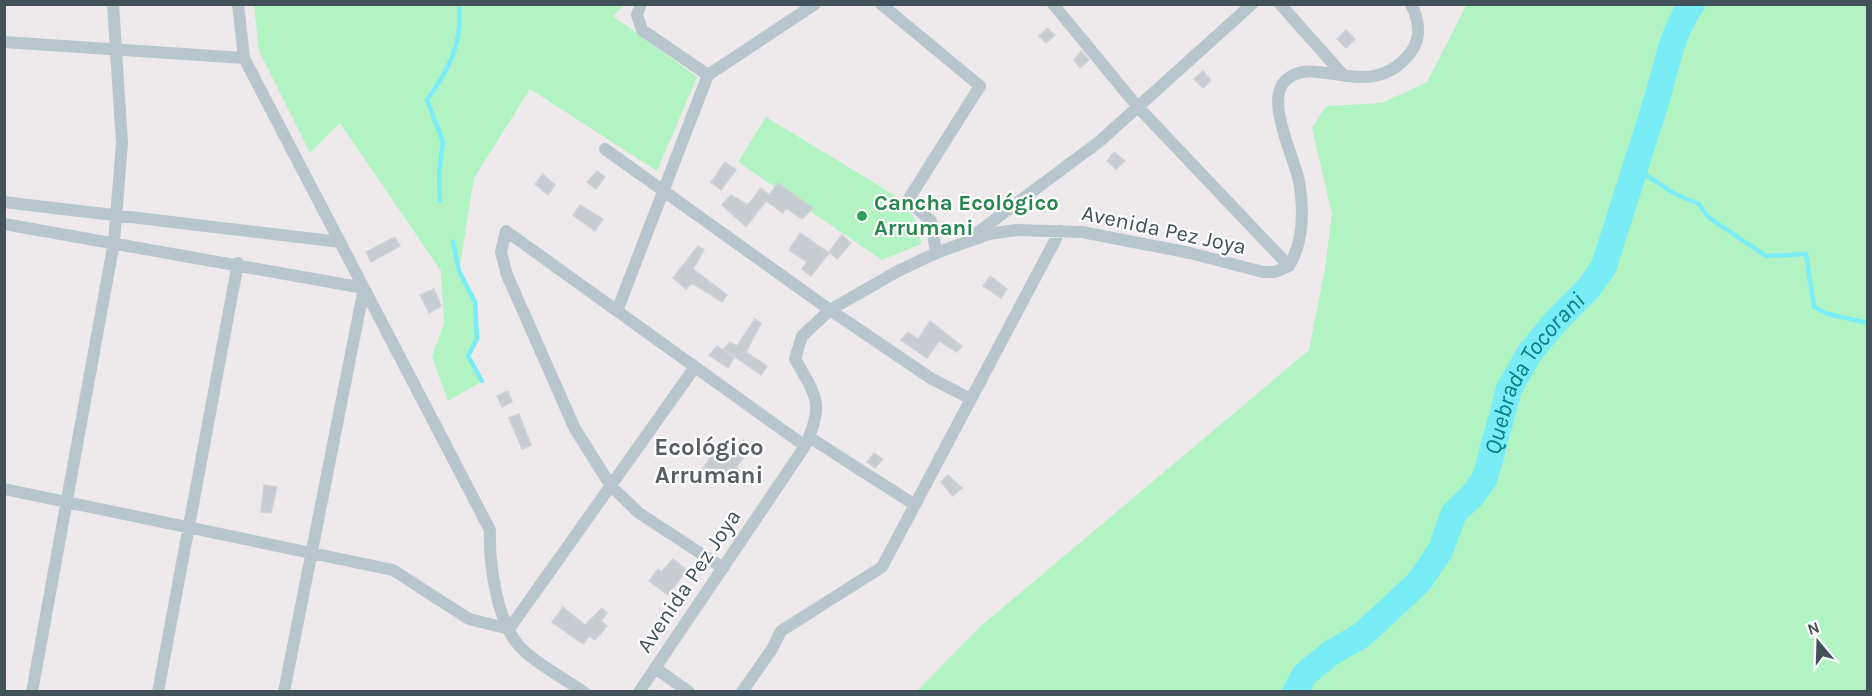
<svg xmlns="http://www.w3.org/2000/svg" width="1872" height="696" viewBox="0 0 1872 696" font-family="Karla,sans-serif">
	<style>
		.green { fill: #b2f3c3 }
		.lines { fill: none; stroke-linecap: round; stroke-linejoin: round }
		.stream { stroke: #7aecf5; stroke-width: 4.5 }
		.river { stroke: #7aecf5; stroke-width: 26 }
		.building { fill: #c7ccd1; stroke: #ced2d8; stroke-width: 1.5 }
		.street { stroke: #b7c6cd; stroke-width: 12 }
		.leisure-dot { fill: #2e9e5b; stroke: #fff; stroke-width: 2 }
		.labels { text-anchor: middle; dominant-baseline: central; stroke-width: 4.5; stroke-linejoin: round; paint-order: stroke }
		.leisure-label { font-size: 22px; font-weight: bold; fill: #27864d; stroke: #fff; text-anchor: start }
		.street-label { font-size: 22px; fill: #42525a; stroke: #fff }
		.water-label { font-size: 24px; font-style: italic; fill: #047e88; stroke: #fff }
		.neighbourhood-label { font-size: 24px; font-weight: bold; fill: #575d61; stroke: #fff }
	</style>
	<rect width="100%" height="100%" fill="#eeeaeb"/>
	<!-- green -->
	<path class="green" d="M1467,4L1867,5V691H917L981,626L1309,350L1325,268L1332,214L1312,128L1326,106L1382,103L1427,82Z
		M254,5H624L613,16L697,77L657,171L530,89L474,178L459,271L475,302L477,318V339L468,356L482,381L448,401L432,357L444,323L441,271L340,123L310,153L259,51Z
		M766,117L899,198L920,226L921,244L882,260L738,162Z"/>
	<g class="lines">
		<!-- stream -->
		<path class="stream" d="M1635,168L1675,194L1699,204L1708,217L1766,256L1806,254L1814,307L1828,314L1868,323
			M440,201L439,174L443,142L427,100C449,69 463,44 459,4
			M453,242L459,271L475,302L477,339L468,356L482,381"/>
		<!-- river -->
		<path class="river" id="s1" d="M1295,692L1305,674L1331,653L1362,635L1419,582L1440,551L1454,513L1473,495L1485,478L1509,389L1529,354L1555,322L1589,288L1604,266C1622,210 1640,154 1657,99C1667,65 1671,34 1692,4"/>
	</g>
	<!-- building -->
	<path class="building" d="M1047,28L1055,35L1046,43L1039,36Z
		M1346,30L1355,39L1346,48L1337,39Z
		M1081,51L1089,60L1080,68L1074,60Z
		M1203,71L1211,81L1203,88L1194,79Z
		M1114,152L1125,161L1116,169L1107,161Z
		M725,162L736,170L721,190L711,182Z
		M597,171L605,177L596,189L587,182Z
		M543,174L555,185L548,195L535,184Z
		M778,183L813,208L802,219L786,208L783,213L766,201L746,227L722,205L731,195L748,205L761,188L769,195Z
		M580,205L603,219L595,231L573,215Z
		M800,233L829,253L811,276L802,269L807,262L789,250Z
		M842,235L851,243L837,259L829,252Z
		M395,237L400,246L371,262L366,252Z
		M698,246L704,250L693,269L727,295L722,302L692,283L686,289L673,278Z
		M990,276L1007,289L1001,298L983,286Z
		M434,289L441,306L429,313L420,295Z
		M755,319L761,323L746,352L767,366L761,375L724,349L730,342L737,346Z
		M930,321L962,346L957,352L939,341L927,358L901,340L908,332L918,339Z
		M717,346L734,358L728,368L709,355Z
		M508,391L512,402L502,407L497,396Z
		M519,414L531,445L522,449L509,418Z
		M743,440L752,445L736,468L749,479L745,485L719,469L710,481L699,475L714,452L726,460Z
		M874,453L883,459L875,468L867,462Z
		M948,475L962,488L953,496L941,482Z
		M264,485L277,487L271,513L261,512Z
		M673,559L687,570L668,595L649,581L658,569L661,572Z
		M563,607L585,625L602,608L607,613L601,621L607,626L595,640L589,636L583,644L552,622Z"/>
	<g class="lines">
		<!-- street -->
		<path class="street" d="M238,4L244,58L490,530C489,563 496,615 516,642C528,659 566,680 584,692
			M641,4L637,15L642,30L708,75
			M881,4L980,86L908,200L931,221L936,253
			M1053,4L1137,106L1289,266
			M1280,4L1344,76
			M4,42L244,58
			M605,149L830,310L932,379L971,399
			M4,202L340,242
			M4,224L364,288L284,692
			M974,235L1100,141L1252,4
			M617,311L708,75L815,4
			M809,437L915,505
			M4,489L393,570L469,619L509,629
			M723,568L639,513L611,486L575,429L507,275L501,252L506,231L805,446
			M509,629L695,367
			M655,668L689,692
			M32,692L114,242L122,143L113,4
			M158,692L238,263
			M639,692L805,446C825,404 816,396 795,359L802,336L830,310L898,271L936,253L989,234L1016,230L1082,232L1190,253L1263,272H1275L1289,266C1304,241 1304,210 1299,181C1294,157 1265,100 1285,81C1315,51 1370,106 1411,52C1422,37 1419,20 1411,4
			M742,692L772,649L781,631L882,567L1060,231"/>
	</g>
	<!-- markers -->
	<circle class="leisure-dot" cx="862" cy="216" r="6"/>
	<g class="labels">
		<!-- leisure labels -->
		<g class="leisure-label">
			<text x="874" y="203">Cancha Ecológico<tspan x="874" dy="25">Arrumani</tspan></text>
		</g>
		<!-- street labels -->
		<g class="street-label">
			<text transform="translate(1164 230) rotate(12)">Avenida Pez Joya</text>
			<text transform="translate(689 581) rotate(-56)">Avenida Pez Joya</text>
		</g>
		<!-- water labels -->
		<g class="water-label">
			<text stroke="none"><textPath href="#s1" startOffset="410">Quebrada Tocorani</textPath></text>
		</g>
		<!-- neighbourhood labels -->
		<g class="neighbourhood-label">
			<text x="709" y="447">Ecológico<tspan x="709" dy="28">Arrumani</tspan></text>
		</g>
	</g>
	<!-- border -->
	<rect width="1872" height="696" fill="none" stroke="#42525a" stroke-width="12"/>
	<!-- north arrow -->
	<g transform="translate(1818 642) rotate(341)" stroke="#ffffff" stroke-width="4.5" paint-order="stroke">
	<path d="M0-4.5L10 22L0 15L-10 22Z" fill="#42525a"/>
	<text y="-9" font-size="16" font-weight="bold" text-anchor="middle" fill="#42525a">N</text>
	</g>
</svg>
